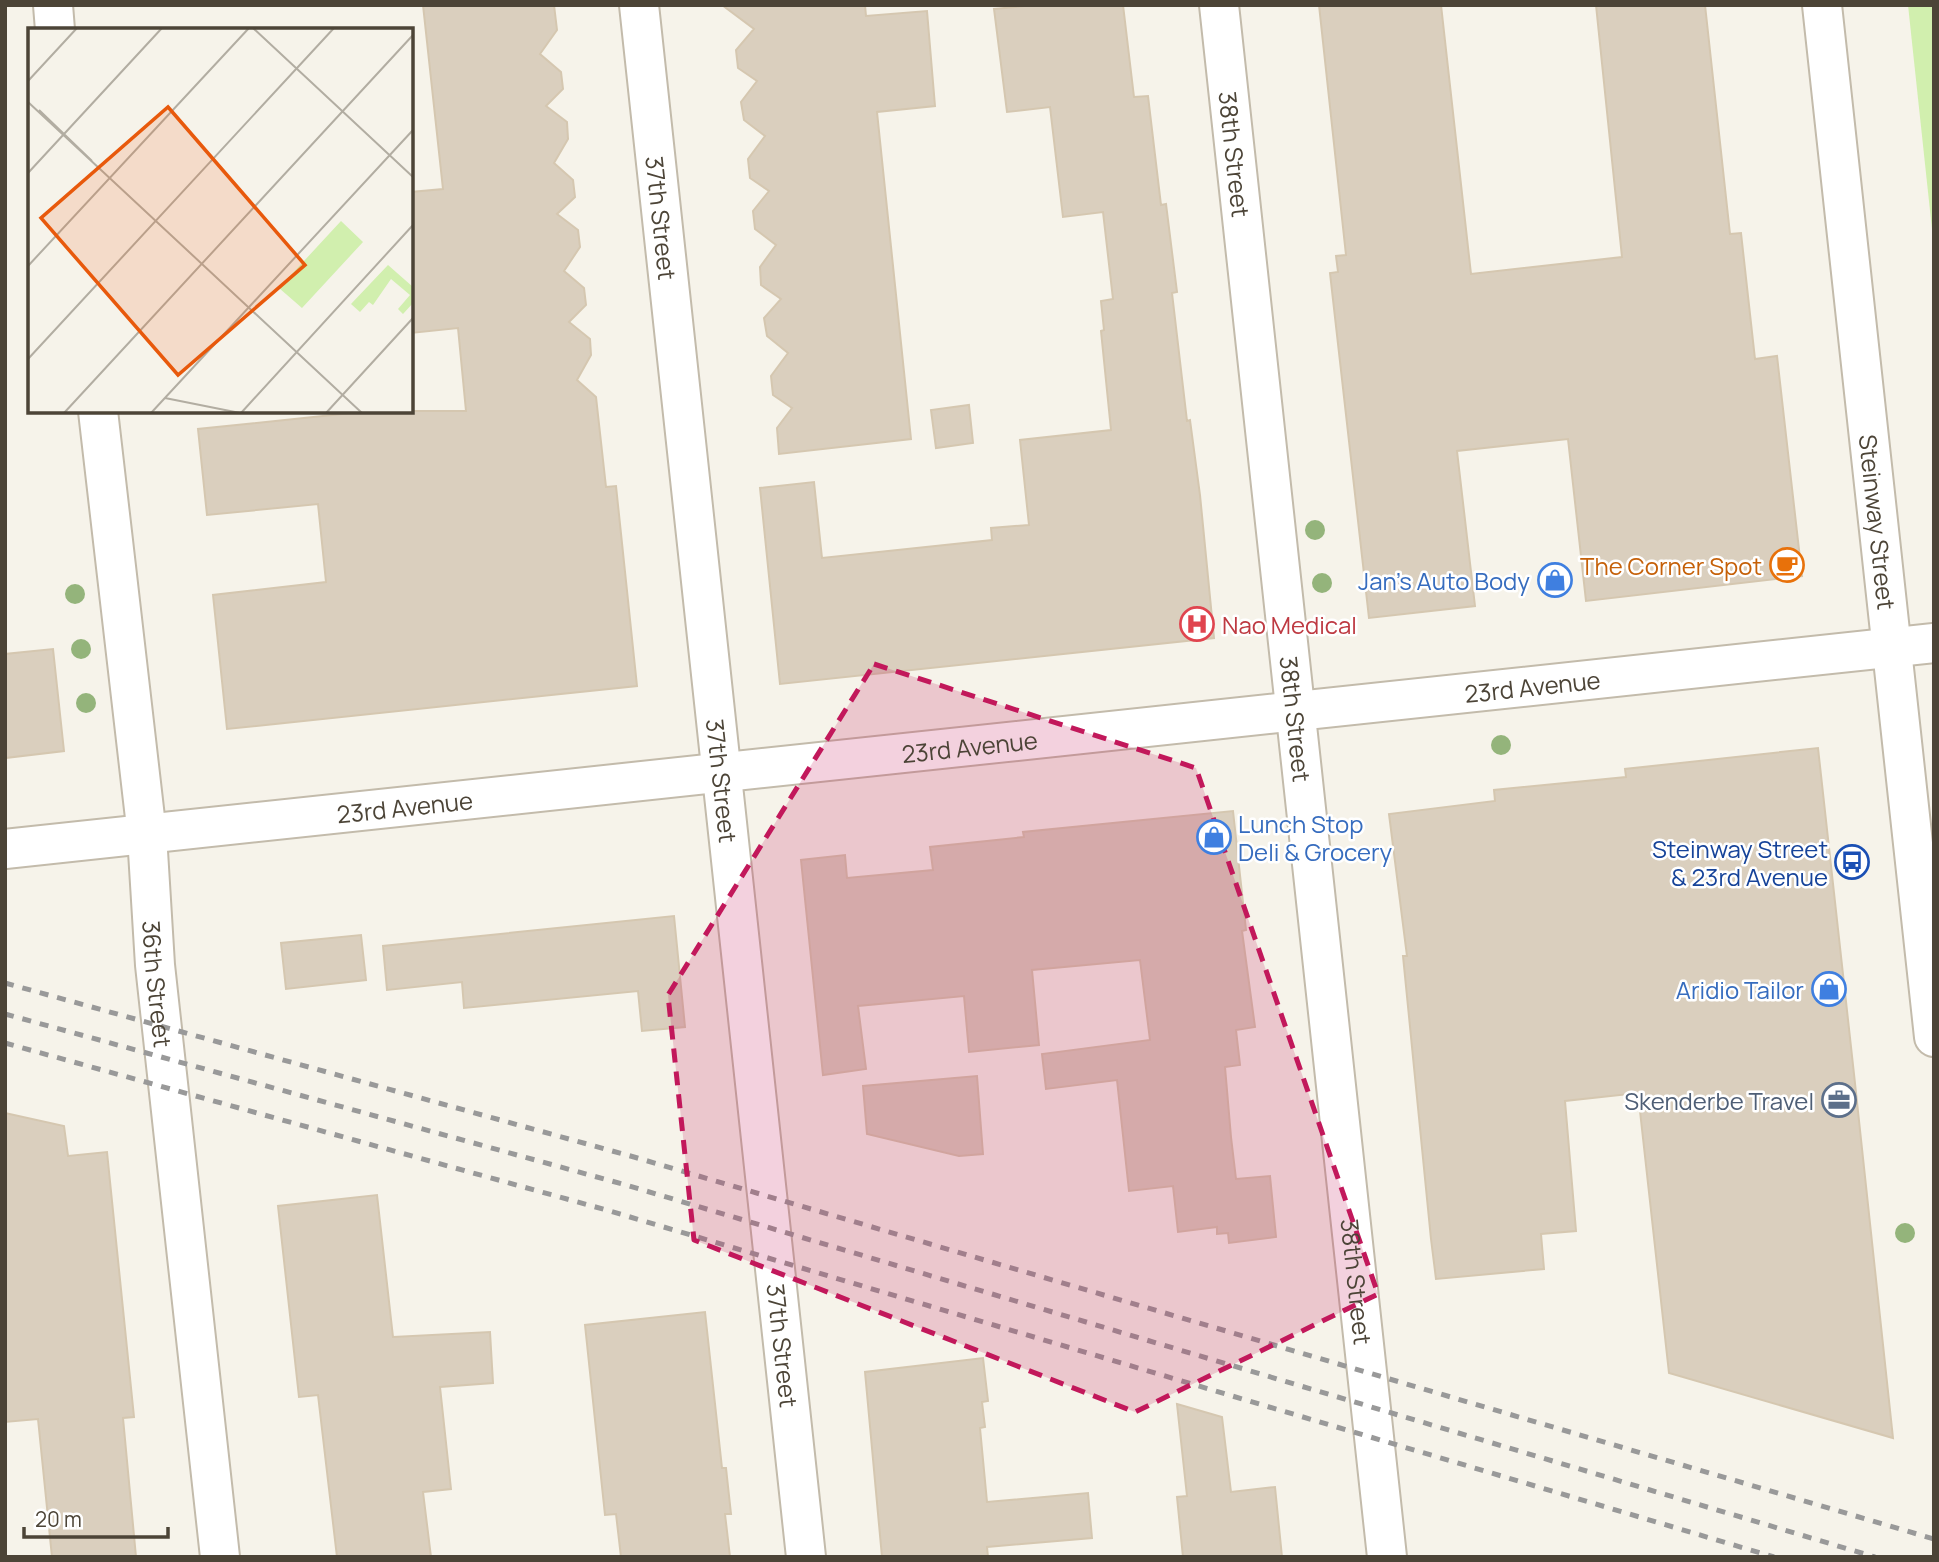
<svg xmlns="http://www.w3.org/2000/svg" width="1939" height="1562" viewBox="0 0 1939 1562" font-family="Manrope,sans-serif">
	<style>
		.green { fill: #d1efae }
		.building { fill: #dacfbe; stroke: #d5c7b0; stroke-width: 2 }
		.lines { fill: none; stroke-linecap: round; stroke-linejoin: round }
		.minor-casing { stroke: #c3bbab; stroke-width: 42 }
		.minor { stroke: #fff; stroke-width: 38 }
		.rail { stroke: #999; stroke-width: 5; stroke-dasharray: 9 9; stroke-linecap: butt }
		.tree { fill: #94b47b }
		.marked { fill: #c2185b; fill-opacity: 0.2; stroke: #c2185b; stroke-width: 5; stroke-dasharray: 14 9; stroke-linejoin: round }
		.labels { text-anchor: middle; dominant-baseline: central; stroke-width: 5; stroke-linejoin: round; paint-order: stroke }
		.street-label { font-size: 24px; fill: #4c4437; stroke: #fff }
		.food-label { font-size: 24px; fill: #c56008; stroke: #fff; text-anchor: end }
		.shop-label { font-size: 24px; fill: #366cbe; stroke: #fff; text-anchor: end }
		.health-label { font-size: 24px; fill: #be3a42; stroke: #fff; text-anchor: start }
		.transit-label { font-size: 24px; fill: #164399; stroke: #fff; text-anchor: end }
		.service-label { font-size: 24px; fill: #4e5e75; stroke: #fff; text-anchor: end }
		.inset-road { fill: none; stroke: #b2ada2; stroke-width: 2 }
		.view { fill: #e8590c; fill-opacity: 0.15; stroke: #e8590c; stroke-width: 3.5 }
		.inset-edge { fill: none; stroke: #4c4437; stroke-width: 3.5 }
	</style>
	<rect width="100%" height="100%" fill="#f6f3ea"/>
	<!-- green -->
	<path class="green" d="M1908,5H1934V248Z"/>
	<!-- building -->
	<path class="building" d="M423,5H554L557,30L540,54L561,72L563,89L546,106L567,122L568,139L554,163L573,180L575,197L557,214L578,230L580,247L564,271L584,288L586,305L569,322L590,339L591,355L577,380L596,397L606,487L616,486L637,686L227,729L213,595L326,582L318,504L207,515L198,429L370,411H466L458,328L411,333V192L443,189Z
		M722,5H865L866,16L927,11L935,106L877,112L911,439L779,454L777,428L792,408L773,395L771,376L788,353L767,336L764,318L781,299L761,285L760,267L776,245L755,229L753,211L769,191L750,178L748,159L765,136L744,120L741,102L757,81L738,68L736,50L754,29Z
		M1035,5H1123L1134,97L1148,96L1161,205L1166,204L1177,292L1172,293L1187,421L1190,420L1200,495L1214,638L780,684L760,488L814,482L822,558L992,540L991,528L1029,525L1020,440L1111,430L1101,331L1104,330L1101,301L1113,299L1103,212L1063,217L1050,107L1007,112L994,9Z
		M1319,5H1441L1471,274L1622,257L1596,5H1705L1730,234L1741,233L1755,359L1777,356L1802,576L1586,601L1568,439L1457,451L1475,606L1369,618L1330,273L1338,272L1336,256L1346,255Z
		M969,405L973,443L936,448L931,410Z
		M53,649L64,751L5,758V654Z
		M1818,748L1854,1074L1893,1438L1669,1373L1638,1093L1565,1101L1576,1231L1541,1234L1544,1269L1436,1279L1431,1239L1403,956H1407L1389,814L1495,801L1494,790L1626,777L1625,769Z
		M1233,811L1246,930L1242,931L1255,1027L1236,1030L1240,1065L1225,1067L1231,1137L1236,1179L1270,1176L1276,1237L1229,1243L1228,1233L1217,1234V1227L1178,1232L1173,1186L1129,1191L1117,1080L1046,1089L1042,1054L1150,1040L1140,960L1032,970L1039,1045L969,1052L964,996L858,1006L866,1069L823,1075L801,860L845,855L847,878L933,870L930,847L1024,837L1023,832Z
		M674,916L685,1027L642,1031L638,991L464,1008L462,982L387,990L383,946Z
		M361,935L366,980L286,989L281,943Z
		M977,1076L983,1154L959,1156L867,1134L863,1086Z
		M5,1113L64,1126L68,1156L107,1152L134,1417L123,1418L136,1557H52L38,1419L5,1422Z
		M377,1195L393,1337L490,1332L493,1383L440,1387L451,1489L423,1492L431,1557H337L318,1395L299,1397L278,1206Z
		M705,1312L722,1468H726L731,1514H725L730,1557H621L616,1514L605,1515L585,1325Z
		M983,1358L988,1401L982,1402L985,1427L980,1428L987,1502L1088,1493L1092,1538L987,1547L988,1557H882L865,1372Z
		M1177,1404L1222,1417L1231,1492L1275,1487L1282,1557H1183L1177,1497L1187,1496Z"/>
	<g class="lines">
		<!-- minor casing -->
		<g class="minor-casing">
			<g id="minor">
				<path d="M53,5L55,30"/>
				<path id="s1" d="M639,5L806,1557"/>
				<path id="s2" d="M1219,5L1387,1557"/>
				<path id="s3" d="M1822,5L1934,1037"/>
				<path id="s4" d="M98,411L147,835L155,965L220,1557"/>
				<path id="s5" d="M5,849L1934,643"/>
			</g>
		</g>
		<!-- minor -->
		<use href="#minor" class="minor"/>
		<!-- rail -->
		<path class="rail" d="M5,983L634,1157L1934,1539
			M5,1014L626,1185L1875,1557
			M5,1043L610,1211L1774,1557"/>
	</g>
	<!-- trees -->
	<g class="tree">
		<circle cx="1315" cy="530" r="10"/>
		<circle cx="1322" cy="583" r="10"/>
		<circle cx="75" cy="594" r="10"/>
		<circle cx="81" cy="649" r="10"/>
		<circle cx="86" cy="703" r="10"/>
		<circle cx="1501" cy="745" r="10"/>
		<circle cx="1905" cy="1233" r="10"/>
	</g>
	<!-- marked area -->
	<path class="marked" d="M874,664L1196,768L1378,1294L1135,1412L694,1240L668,995Z"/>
	<!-- icons -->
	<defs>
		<g id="cafe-ring" transform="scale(1.75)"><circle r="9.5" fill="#fff" stroke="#e8710a" stroke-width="1.5"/><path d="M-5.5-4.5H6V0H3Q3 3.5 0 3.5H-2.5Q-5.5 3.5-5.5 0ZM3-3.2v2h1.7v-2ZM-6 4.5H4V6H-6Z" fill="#e8710a"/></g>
		<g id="shop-ring" transform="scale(1.75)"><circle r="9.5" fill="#fff" stroke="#3f7fe0" stroke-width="1.5"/><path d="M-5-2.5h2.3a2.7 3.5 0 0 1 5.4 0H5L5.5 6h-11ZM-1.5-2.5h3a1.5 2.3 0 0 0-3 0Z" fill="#3f7fe0"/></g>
		<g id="hospital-ring" transform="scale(1.75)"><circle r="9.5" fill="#fff" stroke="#e0444e" stroke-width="1.5"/><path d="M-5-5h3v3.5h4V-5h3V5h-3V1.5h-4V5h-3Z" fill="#e0444e"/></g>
		<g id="bus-ring" transform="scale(1.75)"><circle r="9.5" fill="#fff" stroke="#1a4fb4" stroke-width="1.5"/><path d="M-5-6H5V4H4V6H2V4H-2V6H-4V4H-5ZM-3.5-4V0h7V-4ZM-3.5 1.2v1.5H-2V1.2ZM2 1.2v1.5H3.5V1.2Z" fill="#1a4fb4"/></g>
		<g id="office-ring" transform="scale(1.75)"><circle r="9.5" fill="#fff" stroke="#5c6f8a" stroke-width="1.5"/><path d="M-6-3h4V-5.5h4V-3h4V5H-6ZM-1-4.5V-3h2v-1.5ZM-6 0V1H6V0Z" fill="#5c6f8a"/></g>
	</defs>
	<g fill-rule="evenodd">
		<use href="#cafe-ring" x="1787" y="565"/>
		<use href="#shop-ring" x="1555" y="580"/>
		<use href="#hospital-ring" x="1197" y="624"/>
		<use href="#shop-ring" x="1214" y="837"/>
		<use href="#bus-ring" x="1852" y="862"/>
		<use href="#shop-ring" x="1829" y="989"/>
		<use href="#office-ring" x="1839" y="1100"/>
	</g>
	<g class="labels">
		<!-- street labels -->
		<g class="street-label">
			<text stroke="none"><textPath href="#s2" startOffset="150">38th Street</textPath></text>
			<text stroke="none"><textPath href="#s1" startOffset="214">37th Street</textPath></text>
			<text stroke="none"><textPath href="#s3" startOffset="520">Steinway Street</textPath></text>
			<text stroke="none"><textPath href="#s5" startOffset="1536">23rd Avenue</textPath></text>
			<text stroke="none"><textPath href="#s2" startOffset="718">38th Street</textPath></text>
			<text stroke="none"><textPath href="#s5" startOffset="970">23rd Avenue</textPath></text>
			<text stroke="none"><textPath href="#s1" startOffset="780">37th Street</textPath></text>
			<text stroke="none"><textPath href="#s5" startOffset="402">23rd Avenue</textPath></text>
			<text stroke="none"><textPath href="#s4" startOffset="576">36th Street</textPath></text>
			<text stroke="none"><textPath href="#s2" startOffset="1284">38th Street</textPath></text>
			<text stroke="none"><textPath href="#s1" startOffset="1348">37th Street</textPath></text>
		</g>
		<!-- food labels -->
		<g class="food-label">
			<text x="1762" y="565">The Corner Spot</text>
		</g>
		<!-- shop labels -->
		<g class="shop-label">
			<text x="1530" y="580">Jan's Auto Body</text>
			<text x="1238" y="823" text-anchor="start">Lunch Stop<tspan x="1238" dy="28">Deli &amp; Grocery</tspan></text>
			<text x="1804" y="989">Aridio Tailor</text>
		</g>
		<!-- health labels -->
		<g class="health-label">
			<text x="1222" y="624">Nao Medical</text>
		</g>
		<!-- transit labels -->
		<g class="transit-label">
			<text x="1828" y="848">Steinway Street<tspan x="1828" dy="28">&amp; 23rd Avenue</tspan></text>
		</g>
		<!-- service labels -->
		<g class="service-label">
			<text x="1814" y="1100">Skenderbe Travel</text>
		</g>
	</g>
	<!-- overview -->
	<g transform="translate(28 28)">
		<rect width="385" height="385" fill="#f6f3ea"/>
		<path d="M313,193L335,214L274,280L251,260ZM360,237L385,259V275L375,286L370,281L382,267L363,251L345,277L341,274L332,284L323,276Z" fill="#d1efae"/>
		<path class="inset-road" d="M225,0L385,149M0,53L49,0M0,74L334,385M11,82L64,133M0,145L134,0M0,238L221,0M0,331L306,0M137,370L212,385M36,385L385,7M123,385L385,102M213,385L385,197M298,385L385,290"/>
		<path class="view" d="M140,79L277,237L150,347L13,190Z"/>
		<rect width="385" height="385" class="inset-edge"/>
	</g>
	<!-- border -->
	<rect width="1939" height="1562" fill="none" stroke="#4c4437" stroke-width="14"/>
	<!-- scale -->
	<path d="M24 1527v10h144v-10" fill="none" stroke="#4c4437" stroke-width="3.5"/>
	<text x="35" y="1527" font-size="21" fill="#4c4437" stroke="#ffffff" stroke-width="5" paint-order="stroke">20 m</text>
</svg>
